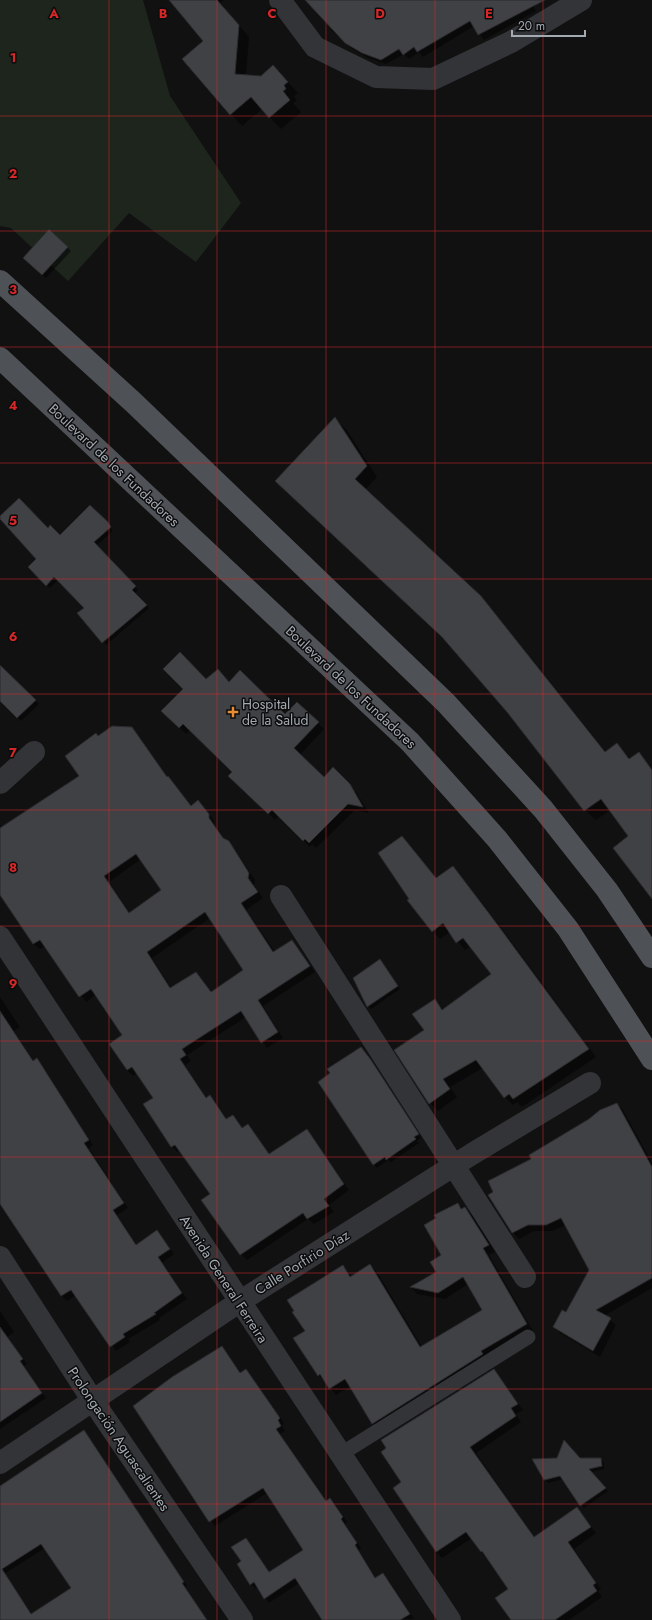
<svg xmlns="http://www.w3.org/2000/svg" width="652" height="1620" viewBox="0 0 652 1620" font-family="Jost,sans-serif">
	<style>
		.green { fill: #1d251d }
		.shadow { fill: #0007; fill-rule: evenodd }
		.building { fill: #404145; stroke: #2b2b2e; fill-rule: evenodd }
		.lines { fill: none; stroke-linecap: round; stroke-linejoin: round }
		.service { stroke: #323437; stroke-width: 15 }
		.minor { stroke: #323437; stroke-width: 22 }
		.tertiary { stroke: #323437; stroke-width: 22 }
		.primary { stroke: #4e5156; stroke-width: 22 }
		.grid { fill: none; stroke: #d62828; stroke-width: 1; stroke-opacity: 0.55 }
		.poi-dot { fill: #e88d33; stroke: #0c0c0d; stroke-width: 1.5 }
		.labels { text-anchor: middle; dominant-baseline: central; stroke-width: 3; stroke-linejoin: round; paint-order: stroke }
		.street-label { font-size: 14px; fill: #a3aab2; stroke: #0c0c0d }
		.poi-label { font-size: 14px; fill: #a3aab2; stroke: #0c0c0d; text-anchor: start }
		.grid-label { font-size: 13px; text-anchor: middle; font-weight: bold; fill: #d62828; stroke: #0c0c0d; stroke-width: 3; stroke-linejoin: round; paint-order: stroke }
	</style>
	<rect width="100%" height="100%" fill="#111112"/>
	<!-- green -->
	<path class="green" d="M0,0H143L170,96L241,203L196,262L129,213L68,281L11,228L0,226Z"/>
	<!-- shadow -->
	<path class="shadow" d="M169,0H224L220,3L249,37L246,76L284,78L298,93L294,96L297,101L293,103L301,112L281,129L262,109L242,126L183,59L204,41Z
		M376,0H530L536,11L484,40L474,26L423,57L419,52L409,59L404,54L386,64L368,58L351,48L330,29Z
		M49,230L71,251L46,278L24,258Z
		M335,419L346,429L377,477L365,490L491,608L606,752L617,744L631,759L638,753L652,768V898L630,837L610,810L596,820L585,810L508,711L447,641L287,492Z
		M90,507L113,531L96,546L138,590L135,593L149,608L106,645L85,608L58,580L50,588L29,567L38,559L48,529L60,537Z
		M0,667L39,704L21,721L0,700Z
		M206,681L229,683L285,716L297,703L324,729L300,755L324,779L333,769L356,792L369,813L355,810L316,848L312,844L310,847L279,815L275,820L230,776L233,772L190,730L186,734L162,711Z
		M132,728L168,778L191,806L198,801L204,807L214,821V825L225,840L234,848L255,880L254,885L263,898L246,910L275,952L292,941L315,972L263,1006L283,1038L267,1048L246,1017L187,1055L191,1061L185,1065L207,1098L210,1096L216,1102L227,1120L233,1116L243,1129L248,1125L270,1155L307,1131L349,1190L329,1205L334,1212L314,1224L308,1219L247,1260L241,1254L211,1194L181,1150L177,1152L172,1146L155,1098L137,1073L133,1076L127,1070L110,1044L124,1036L96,995L86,1002L45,946L40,949L34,944L0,893V825L2,827L80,776L98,737ZM141,859L163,890L130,913L109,882ZM210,918L244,970L212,993L196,973L172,989L152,958Z
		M402,837L437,879L453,868L460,875L502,929L596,1057L522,1107L517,1102L513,1105L505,1097L483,1068L450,1087L457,1097L438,1111L430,1103L425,1031L435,1000L444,1010L492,974L471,946L465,950L450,932L440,939L432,931L410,899Z
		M383,964L400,989L371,1009L368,1006Z
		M0,997L20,1027L14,1031L34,1061L37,1060L42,1065L93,1145L89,1148L128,1208L117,1215L137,1245L157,1231L174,1254L162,1263L187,1299L159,1318L160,1320L128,1339L130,1342L116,1351L76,1295L67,1301L62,1296L0,1202Z
		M364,1052L374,1064L421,1138L417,1141L419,1143L391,1162L388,1160L377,1168L374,1164Z
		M617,1104L623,1110L652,1163V1288L604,1316L616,1325L600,1357L560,1333L554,1326L567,1313L590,1270L566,1225L552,1231H534L519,1239L513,1233L532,1159Z
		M458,1204L472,1215L495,1252L489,1255L533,1331L487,1358L379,1430L373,1423L351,1386L336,1395L319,1375L306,1331L342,1267L352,1277L370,1265L377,1272L422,1347L483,1311L468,1284L445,1299L417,1294L411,1287L438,1272Z
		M0,1311L14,1332L7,1337L27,1364L24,1366L46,1398L0,1429Z
		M222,1347L241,1373L246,1370L250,1375L284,1423L282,1425L285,1431L280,1434L327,1501L330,1499L335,1504L347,1522L345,1524L361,1548L359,1550L376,1578L383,1574L388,1579L414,1619L323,1620L299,1583L269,1603L258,1587L256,1589L251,1584L242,1562L246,1539L270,1573L305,1550L267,1493L215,1526L134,1407Z
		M494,1370L523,1410L516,1414L521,1422L476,1453L535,1538L577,1509L596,1533L574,1549L601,1589L598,1591L602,1597L569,1620H512L509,1589L472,1538L442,1558L436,1552L394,1488L403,1482Z
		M84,1431L187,1586L185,1587L207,1620H4L0,1608V1487ZM45,1548L72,1589L32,1614L4,1574Z
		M580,1459H600L604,1462V1469L591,1472L608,1491L584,1508L564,1479L548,1483L545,1479Z"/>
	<!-- building -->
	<path class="building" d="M169,0H217L239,25L235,74L261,76L273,65L288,82L284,85L286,89L283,91L290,100L269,118L251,97L230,115L182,59L203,41Z
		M305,0H545L478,35L470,21L417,52L414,47L403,55L399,49L381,60L362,53L345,43Z
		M49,229L68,247L42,275L23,258Z
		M335,417L367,466L355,479L481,596L605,752L617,743L629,759L639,752L652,770V899L613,848L628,836L601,799L584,811L507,712L442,637L275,481Z
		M19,498L48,528L50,525L60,535L90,505L108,522L111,527L94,542L136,586L132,590L147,605L102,643L77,613L84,608L54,577L46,586L28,567L36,559L0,519V516Z
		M180,652L206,679L218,669L229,682L240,670L285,714L297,702L319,722L294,748L324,777L333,767L350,784L363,807L348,804L309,843L305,839L303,841L272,810L268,814L228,776L232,772L183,724L179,728L161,711L183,689L163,669Z
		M0,665L36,700L17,718L0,701Z
		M112,726L132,727L167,777L168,776L191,806L198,800L209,814V818L223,838L229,841L249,873L248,878L258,892L241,903L273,952L292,940L310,966L258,1000L278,1032L261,1043L241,1011L182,1049L186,1055L180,1059L206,1098L210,1095L226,1119L233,1115L242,1128L248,1124L269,1154L307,1129L344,1184L324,1199L329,1206L307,1219L303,1213L240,1255L201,1200L210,1194L175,1145L171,1147L143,1104L153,1098L132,1067L127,1070L109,1044L122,1035L91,989L79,997L40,940L33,944L0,895V828L79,776L65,756L96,733L98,736ZM136,854L161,890L129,913L104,876ZM205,912L243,970L211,992L196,972L170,988L147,952Z
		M402,836L436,878L453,866L494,920L589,1049L513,1099L509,1094L504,1098L476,1060L443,1079L450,1089L429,1104L394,1050L424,1030L412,1014L435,999L442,1010L491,974L463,938L456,943L443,923L432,932L407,900L409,899L378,853Z
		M380,959L398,986L367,1007L353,978Z
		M0,1011L33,1061L37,1058L89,1140L84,1143L124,1203L113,1210L136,1245L157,1230L170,1249L158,1257L182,1293L154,1313L156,1314L123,1334L125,1337L110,1347L71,1290L61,1296L0,1204Z
		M361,1047L371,1060L419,1134L414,1137L416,1139L386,1160L385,1157L373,1165L318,1082L330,1073L327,1069Z
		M617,1103L652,1167V1278L596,1310L611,1318L593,1351L553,1327L562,1310L566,1312L589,1270L561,1218L546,1225H528L512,1233L488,1195L493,1192L488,1181L531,1159L529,1155L589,1119L600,1110Z
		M458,1203L461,1209L465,1207L489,1245L483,1248L527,1324L481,1351L483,1354L372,1424L345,1379L329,1389L320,1374L318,1376L293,1338L305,1331L292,1312L294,1311L287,1300L343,1265L350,1277L370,1264L420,1347L482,1310L463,1277L438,1293L410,1287L436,1272L430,1262L441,1255L424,1225L436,1218L434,1215Z
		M0,1327L23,1359L20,1361L42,1393L0,1422Z
		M222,1346L240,1373L246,1369L280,1418L278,1420L281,1426L276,1429L326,1501L330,1498L343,1517L341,1519L357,1543L355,1545L375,1578L383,1573L410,1614L400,1620H322L295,1578L264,1599L254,1582L250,1585L237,1564L241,1561L231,1547L246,1538L269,1572L303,1550L263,1488L209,1522L133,1406L172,1377Z
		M494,1369L518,1404L511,1408L516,1416L470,1447L534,1537L577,1507L591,1527L568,1542L596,1583L593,1585L597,1591L555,1620H511L495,1598L508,1589L482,1551L481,1552L466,1532L436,1552L393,1488L401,1482L381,1452L386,1448L381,1440Z
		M84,1430L184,1582L182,1583L207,1620H0V1486ZM41,1544L71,1588L31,1614L2,1569Z
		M564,1440L580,1458H601L602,1466L589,1469L606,1488L580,1506L560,1476L544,1480L532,1459L557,1458Z"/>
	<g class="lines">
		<!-- service -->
		<path class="service" d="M341,1454L528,1337"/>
		<!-- minor -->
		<path class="minor" d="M280,0L315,47L376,77L433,79L511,42L581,0
			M0,783L34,752
			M281,896L525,1277
			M0,1257L93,1401L242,1620
			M0,1463L239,1302L472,1154L590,1083"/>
		<!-- tertiary -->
		<path class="tertiary" d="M0,937L450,1620"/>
		<!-- primary -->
		<path class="primary" d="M0,281L134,403L446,703L543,809L607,890L652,957
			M0,358L410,742L497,839L568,929L652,1059"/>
	</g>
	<!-- grid -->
	<path class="grid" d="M109,0V1620M217,0V1620M326,0V1620M435,0V1620M543,0V1620M0,116H652M0,231H652M0,347H652M0,463H652M0,579H652M0,694H652M0,810H652M0,926H652M0,1041H652M0,1157H652M0,1273H652M0,1389H652M0,1504H652"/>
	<!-- markers -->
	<path class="poi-dot" d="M231 706h4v4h4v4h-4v4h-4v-4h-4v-4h4z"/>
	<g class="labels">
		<!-- street labels -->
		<g class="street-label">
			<text transform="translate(114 465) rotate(43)">Boulevard de los Fundadores</text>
			<text transform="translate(351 687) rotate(43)">Boulevard de los Fundadores</text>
			<text transform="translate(302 1262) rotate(-32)">Calle Porfirio Díaz</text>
			<text transform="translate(224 1279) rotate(57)">Avenida General Ferreira</text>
			<text transform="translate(119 1439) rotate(56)">Prolongación Aguascalientes</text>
		</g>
		<!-- poi labels -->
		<g class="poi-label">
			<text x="242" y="704">Hospital<tspan x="242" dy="16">de la Salud</tspan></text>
		</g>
	</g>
	<g class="grid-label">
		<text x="54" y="18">A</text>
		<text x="163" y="18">B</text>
		<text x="272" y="18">C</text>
		<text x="380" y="18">D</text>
		<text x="489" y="18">E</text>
		<text x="13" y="62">1</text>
		<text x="13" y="178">2</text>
		<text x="13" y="294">3</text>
		<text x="13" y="410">4</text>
		<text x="13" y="525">5</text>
		<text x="13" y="641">6</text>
		<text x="13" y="757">7</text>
		<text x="13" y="872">8</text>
		<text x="13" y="988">9</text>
	</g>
	<!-- scale -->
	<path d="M512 30v6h73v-6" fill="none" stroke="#a3aab2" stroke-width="2"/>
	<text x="518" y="30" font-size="12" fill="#a3aab2" stroke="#0c0c0d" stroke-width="3" paint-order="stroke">20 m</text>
</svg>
